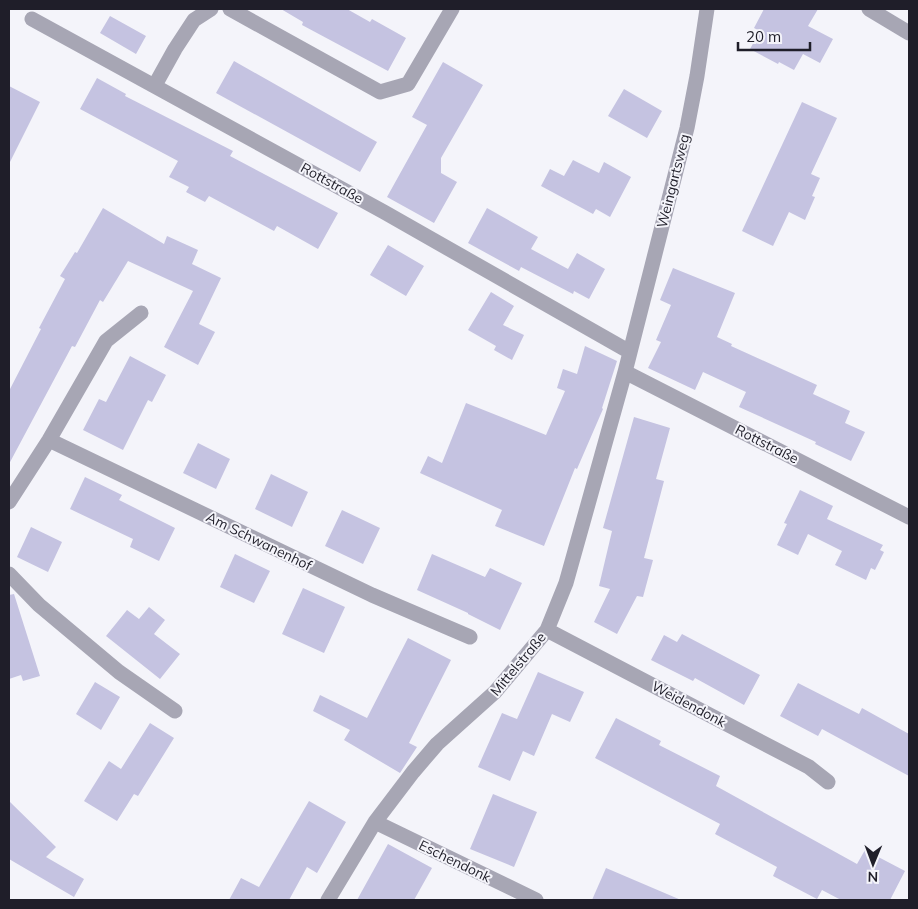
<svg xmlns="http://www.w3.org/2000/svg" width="918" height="909" viewBox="0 0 918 909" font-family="Mulish,sans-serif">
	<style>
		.building { fill: #c5c3e1 }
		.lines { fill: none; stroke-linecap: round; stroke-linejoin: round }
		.street { stroke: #a7a6b4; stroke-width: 15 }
		.labels { text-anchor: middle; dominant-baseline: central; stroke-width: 4; stroke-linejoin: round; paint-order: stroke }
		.street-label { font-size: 14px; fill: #1f1e29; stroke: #f4f4fa }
	</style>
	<rect width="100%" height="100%" fill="#f4f4fa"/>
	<!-- building -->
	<path class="building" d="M281,9H347L370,22L372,19L406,38L388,71L302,25L303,22Z
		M764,9H818L808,26L833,39L820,63L803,54L794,70L779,62L778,64L750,49L760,31L754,28Z
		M110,16L146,36L136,54L100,33Z
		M234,61L377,142L360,172L216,93Z
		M443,62L483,85L441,158V173L457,182L434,223L387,197L427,125L412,117Z
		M97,78L126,94L125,96L233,151L230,156L338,213L318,249L277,226L274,231L209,196L205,202L186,192L189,187L169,177L178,161L80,109Z
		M9,86L40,102L9,164Z
		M624,89L662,111L647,138L608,116Z
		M802,102L837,118L811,174L820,178L812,196L815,197L805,220L789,212L773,246L742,231Z
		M573,160L599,173L604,162L631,177L610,217L596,209L593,214L541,186L550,169L564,176Z
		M103,208L164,244L167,236L198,250L192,264L221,278L199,324L215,332L198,365L164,347L193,291L128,261L103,302L100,300L75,347L72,346L9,464V391L41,329L39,328L65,279L60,276L75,252L77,253Z
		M487,208L538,237L531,249L568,269L577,253L605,269L589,299L574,291L573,294L521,267L519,271L468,243Z
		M388,245L424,266L406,296L370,275Z
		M673,268L735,293L717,337L732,344L731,346L817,385L813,394L850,411L845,423L865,432L851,461L815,444L816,442L739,407L746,392L703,372L695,390L648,368L661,342L656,340L671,305L660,300Z
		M491,292L514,306L503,325L524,335L512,360L494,350L496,346L468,330Z
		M585,346L617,361L602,408L603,409L577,469L575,468L544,546L495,526L502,510L420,473L428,456L442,463L466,403L546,435L565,391L557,388L563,369L577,374Z
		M130,356L166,375L152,402L148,400L123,450L83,430L99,399L106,402Z
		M634,417L670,428L656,479L664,481L644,558L653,560L643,597L637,596L617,634L594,622L610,589L599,586L612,531L603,528Z
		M198,443L230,459L216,489L183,473Z
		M271,474L308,492L292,527L255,509Z
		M85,477L122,495L119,500L175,528L159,561L130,547L133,539L70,509Z
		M800,490L833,506L827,519L883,545L880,550L884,552L875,570L871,568L866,580L835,565L842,551L808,534L798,555L777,545L787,524L784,523Z
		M342,510L380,528L363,564L325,546Z
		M31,527L62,542L48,572L17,557Z
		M235,554L270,571L254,603L220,587Z
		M432,554L485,577L490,568L522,583L500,630L468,614V613L417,590Z
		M303,588L345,607L324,653L282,634Z
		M14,594L40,676L23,681L21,675L9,679V595Z
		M149,607L165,620L154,634L180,654L160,679L106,636L127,610L139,619Z
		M682,634L760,675L744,705L695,678L693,681L651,660L664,635L677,642Z
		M408,638L451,660L409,743L417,747L400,773L344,740L350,730L313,711L320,695L367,718Z
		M538,672L584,692L570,722L552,714L534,756L523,751L510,781L478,767L502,713L517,719Z
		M95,682L120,697L101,730L76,714Z
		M798,683L859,714L862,708L909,734V776L822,729L818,736L780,716Z
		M616,718L661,741L659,745L720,776L716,786L857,864L865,850L905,871L890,900H841L822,890L817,899L773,876L777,867L715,834L720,824L595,758Z
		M150,723L174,738L138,796L134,794L117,821L84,801L109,761L121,769Z
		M493,794L537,812L514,867L470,849Z
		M9,801L56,847L46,857L84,879L74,897L9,859Z
		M309,801L346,822L317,873L307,867L289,900H229L241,878L259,887Z
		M388,844L432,868L414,900H357Z
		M606,868L681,900H592Z"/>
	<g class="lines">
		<!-- street -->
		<path class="street" d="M230,9L380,92L408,84L452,9
			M869,9L909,33
			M32,19L384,212L630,352
			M155,85L175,49L194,20L211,9
			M625,372L909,517
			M49,440L372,595L470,637
			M9,502L49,440L106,341L141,313
			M9,574L39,605L119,672L175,711
			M547,630L809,767L828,782
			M375,822L536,900
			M328,900L375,822L413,772L437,744L495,692L547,630L566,583L625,372L687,128L697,76L707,9"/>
	</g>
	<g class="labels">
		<!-- street labels -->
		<g class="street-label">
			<text transform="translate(673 181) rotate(-76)">Weingartsweg</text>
			<text transform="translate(332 183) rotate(29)">Rottstraße</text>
			<text transform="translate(767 444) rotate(27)">Rottstraße</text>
			<text transform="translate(259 541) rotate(26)">Am Schwanenhof</text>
			<text transform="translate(518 664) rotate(-50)">Mittelstraße</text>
			<text transform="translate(689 704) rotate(28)">Weidendonk</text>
			<text transform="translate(455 861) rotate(26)">Eschendonk</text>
		</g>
	</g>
	<!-- border -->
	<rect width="918" height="909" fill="none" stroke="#1f1e29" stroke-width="20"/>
	<!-- north arrow -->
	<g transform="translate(873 864) rotate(181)" stroke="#f4f4fa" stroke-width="4" paint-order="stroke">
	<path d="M0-4L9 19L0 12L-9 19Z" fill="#1f1e29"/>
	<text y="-8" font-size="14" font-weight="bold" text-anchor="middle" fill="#1f1e29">N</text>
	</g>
	<!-- scale -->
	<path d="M738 42v8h72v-8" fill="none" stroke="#1f1e29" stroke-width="2.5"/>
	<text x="746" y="42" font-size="15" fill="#1f1e29" stroke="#f4f4fa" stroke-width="4" paint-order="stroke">20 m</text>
</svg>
